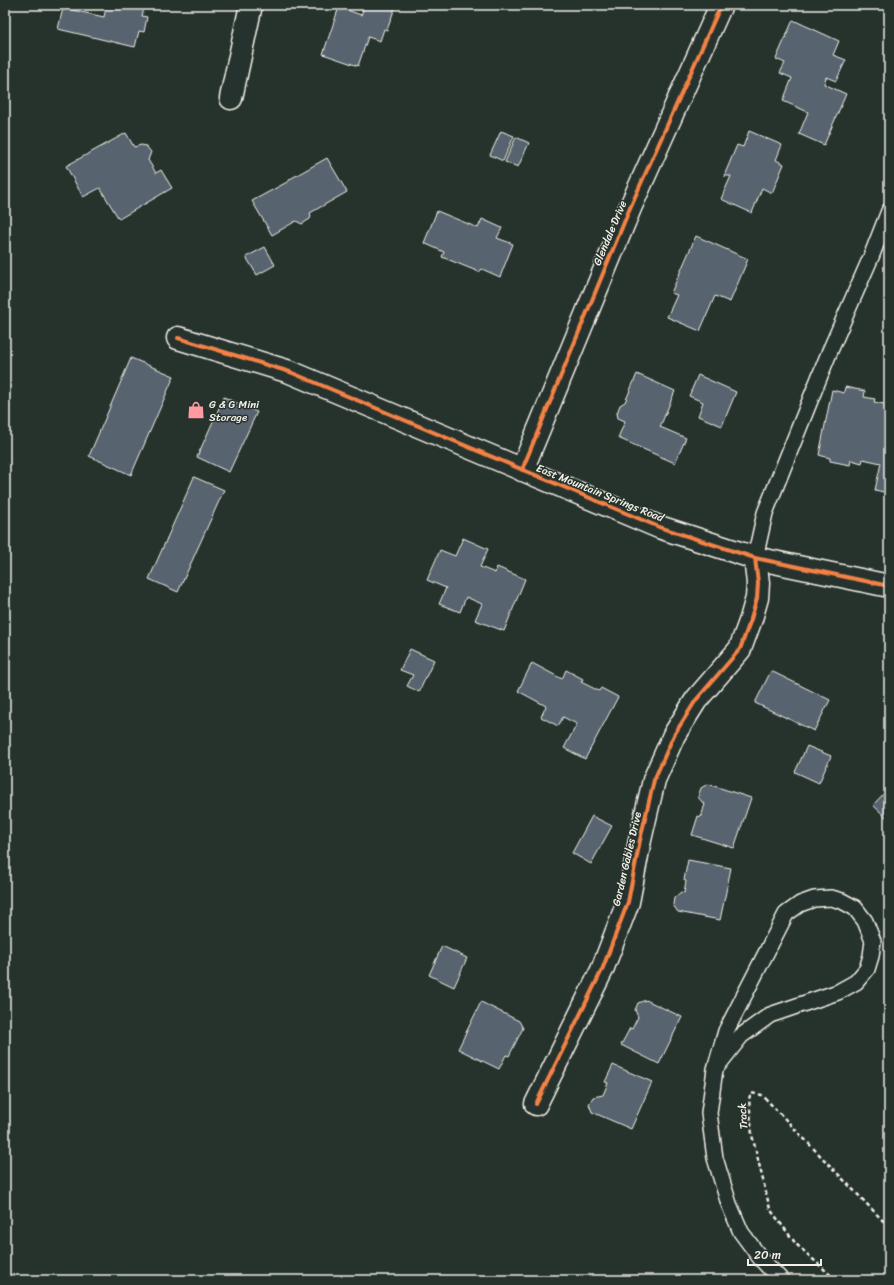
<svg xmlns="http://www.w3.org/2000/svg" width="894" height="1285" viewBox="0 0 894 1285" font-family="Sriracha,sans-serif">
	<style>
		.building { fill: #596370; stroke: #f4f1e8 }
		.lines { fill: none; stroke-linecap: round; stroke-linejoin: round }
		.lane-casing { stroke: #f4f1e8; stroke-width: 18 }
		.street-casing { stroke: #f4f1e8; stroke-width: 25 }
		.path { stroke: #f4f1e8; stroke-width: 2.5; stroke-dasharray: 4 3; stroke-linecap: butt }
		.lane { stroke: #26332d; stroke-width: 15 }
		.street { stroke: #26332d; stroke-width: 22 }
		.cycleway-casing { stroke: #26332d; stroke-width: 6 }
		.cycleway { stroke: #f48246; stroke-width: 4 }
		.labels { text-anchor: middle; dominant-baseline: central; stroke-width: 3; stroke-linejoin: round; paint-order: stroke }
		.street-label { font-size: 11px; fill: #f4f1e8; stroke: #26332d }
		.poi-label { font-size: 11px; fill: #f4f1e8; stroke: #26332d; text-anchor: start }
	</style>
	<rect width="100%" height="100%" fill="#26332d"/>
	<filter id="ink" filterUnits="userSpaceOnUse"><feTurbulence type="fractalNoise" baseFrequency=".025" numOctaves="2"/><feDisplacementMap in="SourceGraphic" scale="8" xChannelSelector="R" yChannelSelector="G"/><feConvolveMatrix kernelMatrix="1 2 1 2 8 2 1 2 1" color-interpolation-filters="sRGB"/></filter>
	<g filter="url(#ink)">
		<!-- building -->
		<path class="building" d="M97,5H145L142,16L147,17L144,32L139,31L135,47L58,29L63,8L104,17L106,7Z
			M365,5H396L387,30L384,29L380,41L368,37L358,66L323,54L339,7L361,15Z
			M793,20L839,41L833,55L846,60L836,81L826,77L824,84L846,94L824,145L799,134L808,112L783,101L792,78L780,73L785,63L776,59Z
			M501,131L514,136L503,161L490,155Z
			M749,131L782,145L776,160L784,164L772,193L762,188L752,213L721,199L731,176H724L737,145L743,147Z
			M126,133L134,147L141,145L146,146L151,152L148,160L156,173L161,170L172,188L119,219L100,188L83,197L66,166Z
			M516,137L529,143L518,167L505,162Z
			M327,158L347,192L310,213L311,216L310,219L302,224L296,221L272,235L252,201L289,181L290,179Z
			M437,211L478,228L482,219L502,228L497,238L513,244L500,277L482,269L479,272L442,257L444,252L424,243Z
			M696,236L748,259L730,302L715,296L700,331L667,317L677,295L671,293Z
			M265,247L275,265L257,275L246,257Z
			M131,358L174,376L131,475L89,456Z
			M637,374L675,391L660,427L686,438L675,463L618,438L625,421L618,418L617,413L620,405L625,402Z
			M698,375L736,392L722,426L698,416L703,402L689,396Z
			M845,387L865,391L864,397L875,399L874,402L889,405V502H887L888,493L875,490L881,463L863,459L862,463L851,460L850,465L830,461V458L819,455L832,390L844,393Z
			M224,397L257,412L229,472L197,457Z
			M194,477L224,490L178,592L149,579Z
			M463,538L488,549L480,567L495,573L497,567L525,579L504,631L475,620L482,604L466,597L460,612L439,604L446,588L427,580L440,550L455,556Z
			M410,649L434,660L419,692L407,686L413,675L400,670Z
			M532,663L562,679L566,670L583,679L581,682L599,691L601,688L618,697L585,759L564,748L577,724L563,717L558,726L541,717L546,706L518,691Z
			M771,671L830,700L814,731L755,703Z
			M807,746L831,756L819,783L795,772Z
			M708,784L751,798L734,848L692,835L698,816L701,817L705,804L703,803L698,797L701,788Z
			M889,788V820L873,805Z
			M592,816L612,826L591,864L572,853Z
			M688,860L731,868L720,920L678,912L673,905L674,898L681,892L684,893L686,881L684,880Z
			M442,946L467,958L454,987L429,975Z
			M646,1000L682,1017L659,1064L621,1045L630,1028L632,1029L638,1017L635,1010L638,1003Z
			M481,1002L519,1021L523,1028L509,1056L506,1055L499,1069L458,1049Z
			M613,1065L652,1082L631,1129L592,1112L589,1104L593,1097L603,1095L608,1083L605,1082Z"/>
		<g class="lines">
			<!-- lane casing -->
			<g class="lane-casing">
				<path id="lane" d="M755,558L765,513L829,353L871,257L889,211
					M715,1069L741,1036L770,1015L838,992L856,982L867,969L871,956L873,941L865,921L855,908L842,901L831,898L814,899L800,904L786,914L726,1031L715,1069L709,1113L715,1158L729,1204L741,1232L761,1259L781,1280"/>
			</g>
			<!-- street casing -->
			<g class="street-casing">
				<path id="street" d="M231,98L251,5
					M178,338L290,372L659,527L755,558L889,586
					M522,470L630,208L721,5
					M536,1104L602,970L628,902L640,840L654,780L674,735L696,700L740,649L751,619L757,598L758,583L755,558"/>
			</g>
			<!-- path -->
			<path class="path" d="M836,1280L796,1244L770,1209L752,1135L749,1099L751,1093L762,1095L889,1227"/>
			<!-- lane -->
			<use href="#lane" class="lane"/>
			<!-- street -->
			<use href="#street" class="street"/>
			<!-- cycleway casing -->
			<g class="cycleway-casing">
				<path id="cycleway" d="M178,338L290,372L659,527L755,558L889,586
					M522,470L630,208L721,5
					M536,1104L602,970L628,902L640,840L654,780L674,735L696,700L740,649L751,619L757,598L758,583L755,558"/>
			</g>
			<!-- cycleway -->
			<use href="#cycleway" class="cycleway"/>
		</g>
	</g>
	<!-- icons -->
	<defs>
		<g id="shop-bare" transform="scale(1.38)"><path d="M-5-2.5h2.3a2.7 3.5 0 0 1 5.4 0H5L5.5 6h-11ZM-1.5-2.5h3a1.5 2.3 0 0 0-3 0Z" fill="#ff9aa2" stroke="#26332d" stroke-width="2.5" paint-order="stroke"/></g>
	</defs>
	<g fill-rule="evenodd">
		<use href="#shop-bare" x="196" y="410"/>
	</g>
	<g class="labels">
		<!-- street labels -->
		<g class="street-label">
			<text transform="translate(610 233) rotate(-67)">Glendale Drive</text>
			<text transform="translate(600 493) rotate(22)">East Mountain Springs Road</text>
			<text transform="translate(627 859) rotate(-77)">Garden Gables Drive</text>
			<text transform="translate(743 1116) rotate(-94)">Track</text>
		</g>
		<!-- poi labels -->
		<g class="poi-label">
			<text x="209" y="404">G &amp; G Mini<tspan x="209" dy="13">Storage</tspan></text>
		</g>
	</g>
	<!-- margin -->
	<rect width="894" height="1285" fill="none" stroke="#26332d" stroke-width="20"/>
	<rect x="10" y="10" width="874" height="1265" fill="none" stroke="#f4f1e8" stroke-width="1.5" filter="url(#ink)"/>
	<!-- scale -->
	<path d="M748 1259v6h73v-6" fill="none" stroke="#f4f1e8" stroke-width="2"/>
	<text x="754" y="1259" font-size="12" fill="#f4f1e8" stroke="#26332d" stroke-width="3" paint-order="stroke">20 m</text>
</svg>
